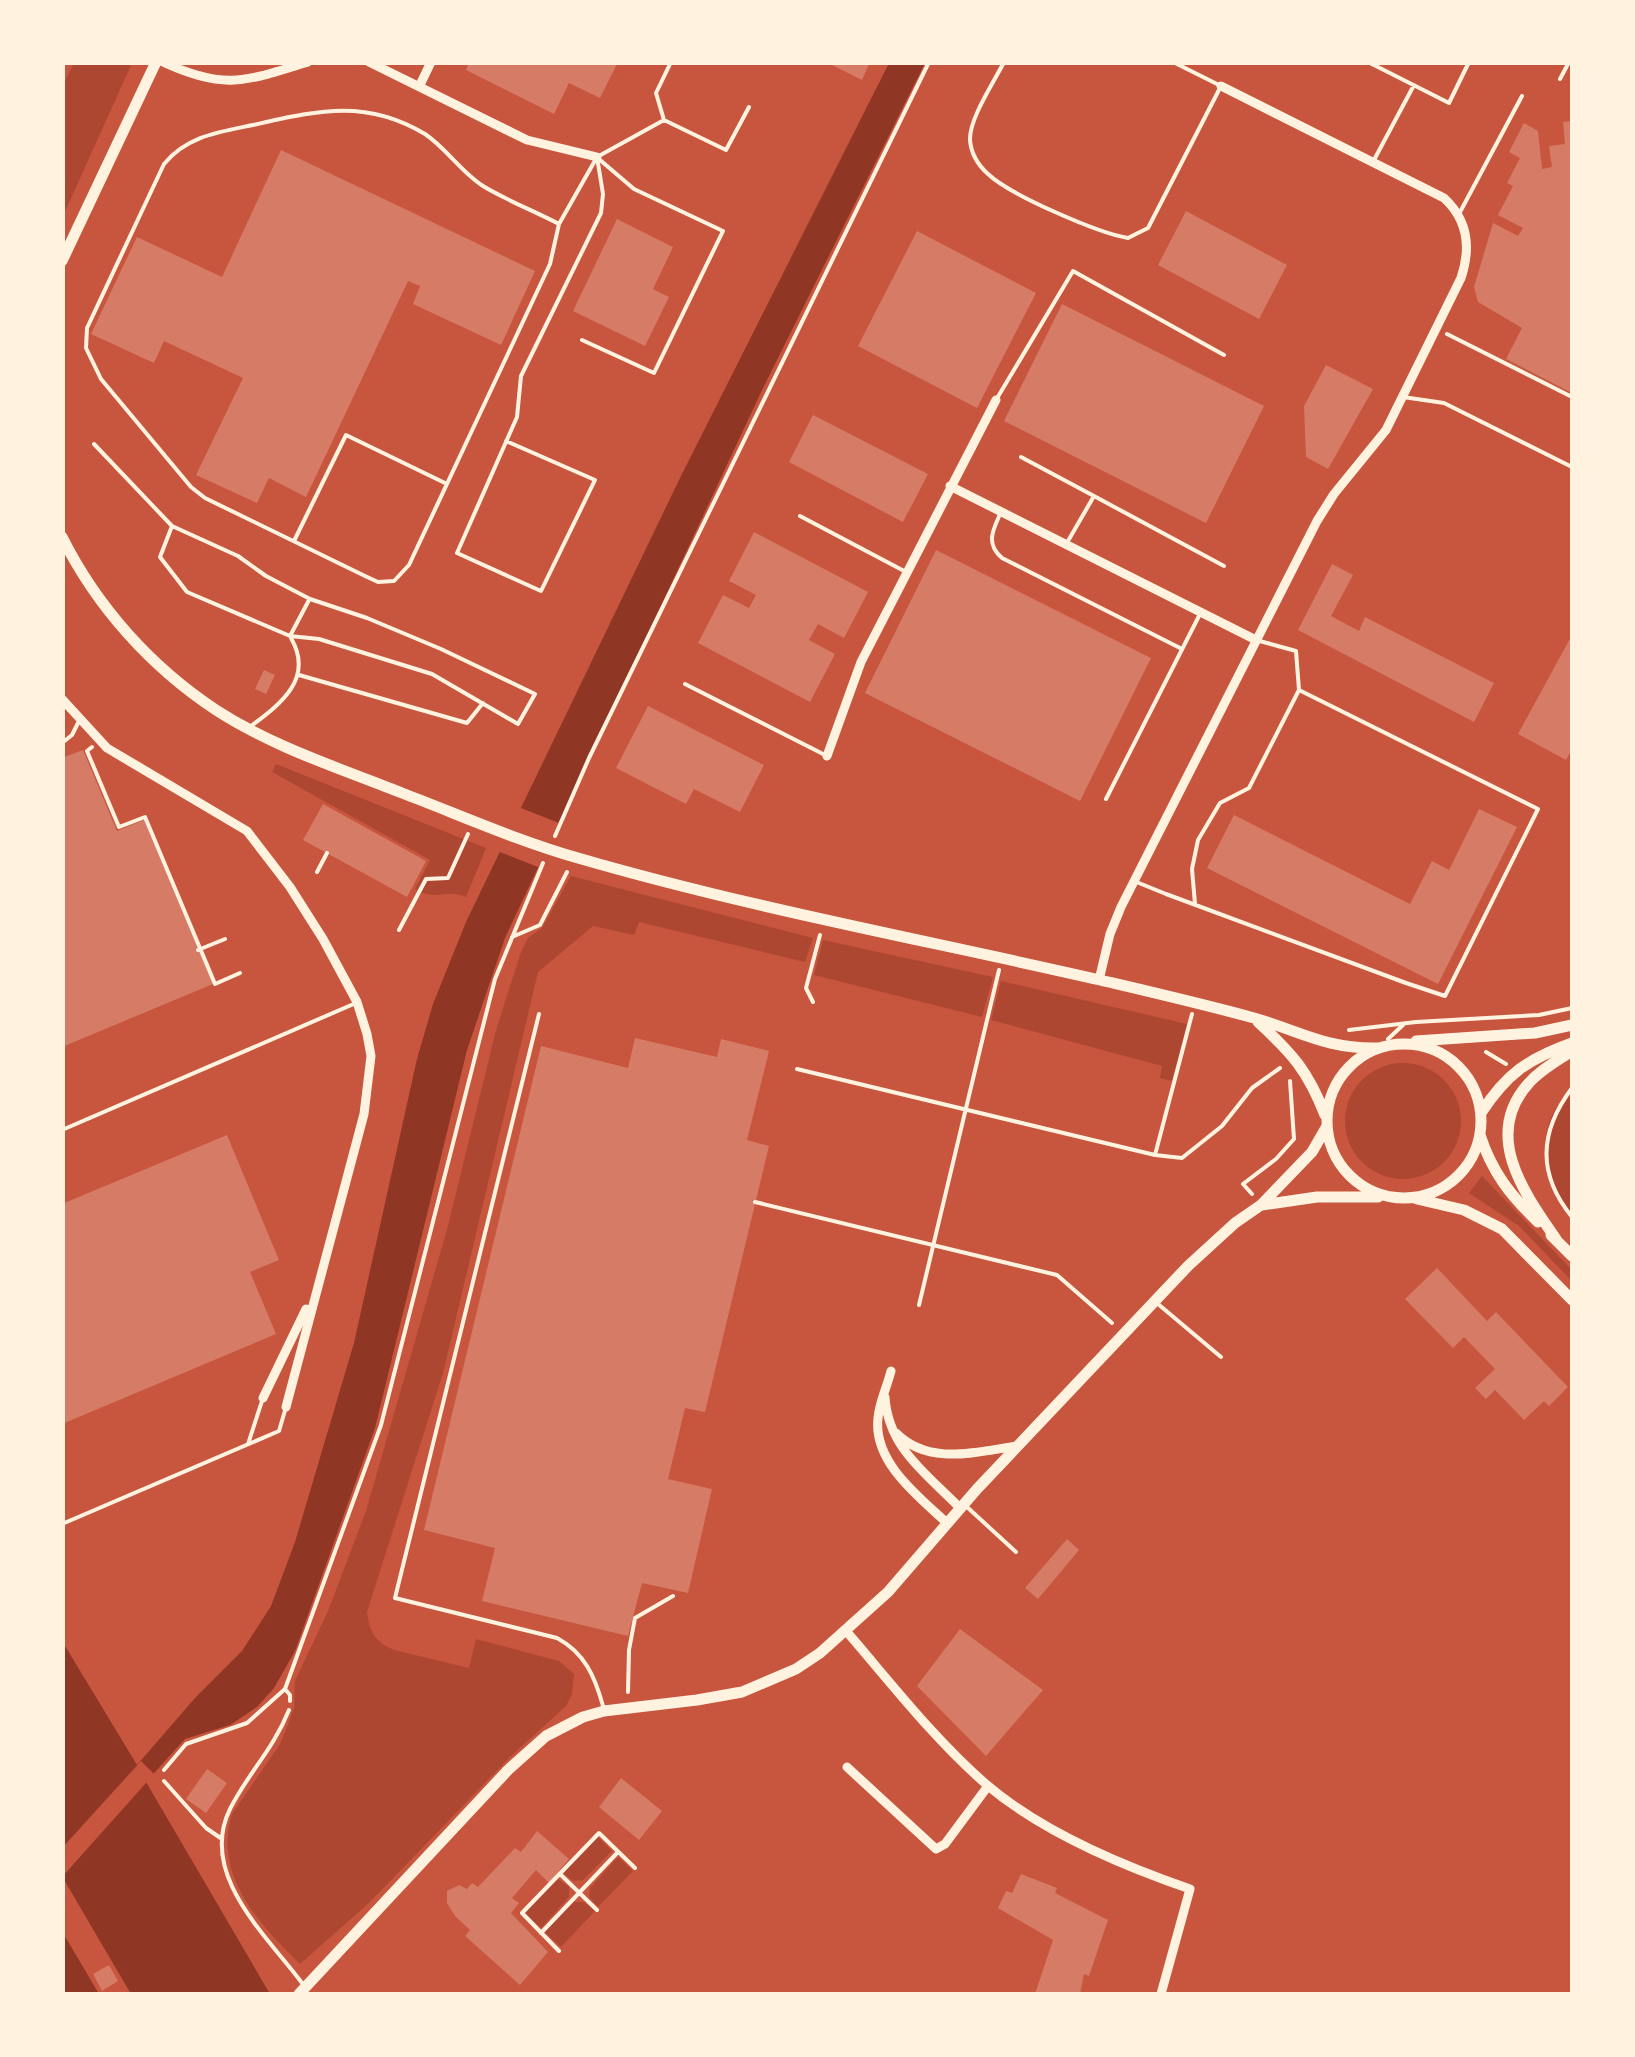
<svg xmlns="http://www.w3.org/2000/svg" width="1635" height="2057" viewBox="0 0 1635 2057" font-family="'Varela Round',sans-serif">
	<style>
		.green { fill: #ae4732 }
		.water { fill: #8f3625 }
		.pier { fill: #c8553d }
		.building { fill: #d67c66 }
		.lines { fill: none; stroke-linecap: round; stroke-linejoin: round }
		.path { stroke: #fff3e0; stroke-width: 4 }
		.service { stroke: #fff3e0; stroke-width: 4 }
		.minor { stroke: #fff3e0; stroke-width: 9 }
		.secondary { stroke: #fff3e0; stroke-width: 11 }
	</style>
	<rect width="100%" height="100%" fill="#c8553d"/>
	<!-- green -->
	<path class="green" d="M74,63H132L63,216V85Z
		M276,764L486,848L466,897C444,888 437,902 415,889L430,860L272,772Z
		M571,876L813,938L805,962L639,922L634,935L593,926L538,972L443,1373L367,1612C369,1633 378,1645 398,1651L469,1668L476,1639L559,1661L574,1674L572,1694L566,1706L510,1757L370,1902L300,1964C259,1924 213,1875 232,1814L280,1744L287,1727L294,1708L295,1681L328,1611L366,1511L448,1226L496,1030L521,952L528,938L542,928Z
		M823,940L993,977L982,1017L814,975Z
		M1001,981L1187,1024L1172,1081L1160,1078L1162,1066L991,1020Z
		M1345 1121a58 58 0 1 1 116 0a58 58 0 1 1-116 0Z
		M1572,1090V1213C1539,1181 1534,1120 1572,1090Z
		M1482,1176L1572,1270V1281L1519,1226L1469,1193Z
		M598,1837L612,1851L583,1880L573,1881L563,1873Z
		M618,1857L633,1871L598,1907L589,1897L590,1888Z
		M558,1879L569,1887V1897L541,1928L525,1913Z
		M574,1902H584L595,1911L561,1947L544,1932Z"/>
	<!-- water -->
	<path class="water" d="M889,63H925L763,388L505,938L467,1050L375,1428L295,1651L274,1688L257,1707L230,1725L185,1739L146,1782L270,1994H131L63,1878L62,1641L137,1765L195,1698L242,1651L271,1606L295,1542L354,1343L417,1059L433,1004L466,922L681,476Z
		M62,1933H63L99,1994H63Z"/>
	<!-- pier -->
	<path class="pier" d="M516,806L564,825L543,869L495,850Z
		M141,1761L154,1774L63,1876V1847Z"/>
	<!-- building -->
	<path class="building" d="M469,62H618L600,98L569,83L554,114L466,70Z
		M826,62H870L862,80Z
		M1572,121V393L1506,359L1522,328L1478,302L1474,287L1493,223L1518,236L1523,228L1498,215L1513,186L1507,183L1520,158L1509,152L1524,123L1538,131L1542,169L1552,167L1549,146L1565,144L1563,122Z
		M281,150L535,271L501,345L413,304L420,286L408,281L306,497L269,478L257,503L196,475L243,378L164,341L154,363L91,334L137,237L222,277Z
		M1186,211L1287,265L1259,319L1158,265Z
		M617,219L673,247L653,289L669,297L645,346L573,311Z
		M917,231L1036,293L977,408L858,346Z
		M1062,304L1264,406L1206,523L1004,421Z
		M1326,365L1373,389L1328,469L1306,457L1304,406Z
		M813,415L928,474L903,522L789,462Z
		M754,532L868,592L844,638L818,624L809,640L835,654L810,702L698,643L723,595L749,608L756,595L729,581Z
		M936,550L1151,658L1080,801L865,693Z
		M1332,564L1353,575L1331,616L1359,631L1365,617L1494,683L1474,722L1298,630Z
		M1572,635V749L1566,760L1518,734Z
		M264,670L275,675L266,694L255,689Z
		M648,706L764,765L740,812L694,789L686,804L616,768Z
		M83,750L117,831L144,820L213,984L62,1047V758Z
		M323,804L426,861L407,897L303,840Z
		M1479,809L1517,827L1438,984L1207,868L1234,815L1410,904L1432,861L1449,870Z
		M635,1038L717,1057L721,1039L769,1051L747,1140L769,1146L705,1412L685,1408L668,1479L712,1489L688,1593L642,1583L628,1636L482,1601L495,1548L424,1530L541,1046L628,1068Z
		M227,1135L279,1260L250,1272L276,1334L62,1424V1204Z
		M1437,1268L1487,1321L1496,1312L1568,1387L1549,1406L1544,1401L1524,1420L1495,1390L1486,1399L1475,1388L1495,1369L1464,1337L1453,1348L1405,1299Z
		M1067,1539L1079,1550L1038,1599L1025,1588Z
		M960,1629L1043,1690L986,1756L917,1686Z
		M207,1769L227,1783L206,1813L186,1799Z
		M621,1778L662,1811L639,1840L599,1807Z
		M537,1831L569,1859L549,1883L536,1870L512,1898L519,1903L511,1913L548,1952L520,1985L465,1936L470,1930L455,1916L447,1903V1891L459,1885L467,1889L472,1883L478,1887L515,1848L521,1852Z
		M1021,1874L1057,1888L1055,1893L1108,1920L1089,1976L1084,1974L1080,1994H1035L1053,1940L998,1908L1006,1891L1012,1893Z
		M109,1965L118,1981L102,1991L93,1974Z"/>
	<g class="lines">
		<!-- path -->
		<path class="path" d="M1447,334L1572,397
			M92,747L87,751L119,827L145,817L215,984L240,973
			M555,836L589,758L929,62
			M317,872L327,853
			M399,930L426,879L448,878L468,834
			M512,937L540,925L567,872
			M198,950L225,939
			M813,1002L806,988L820,935
			M1349,1030L1416,1022L1539,1015L1572,1008
			M1388,1039L1403,1025
			M1486,1052L1506,1064
			M797,1069L1155,1155L1182,1158L1222,1126L1252,1088L1280,1068
			M1155,1155L1192,1014
			M1252,1194L1243,1184L1276,1159L1294,1139L1290,1081
			M755,1202L1057,1275L1112,1323
			M919,1305L999,970
			M628,1692L629,1650L635,1618L673,1596
			M290,1701V1695L285,1689L381,1425L495,979L543,863
			M164,1770L186,1744L247,1723L285,1689
			M561,1875L597,1910
			M541,1933L617,1853
			M559,1951L522,1913L599,1833L635,1868"/>
		<!-- service -->
		<path class="service" d="M1004,62C994,82 969,119 970,140C971,153 978,165 988,174C1010,195 1098,233 1128,238L1148,228L1221,86L1173,62
			M1368,62L1449,103L1469,62
			M1560,79L1569,62
			M664,120L656,93L671,62
			M1374,160L1414,85
			M1459,214L1522,96
			M559,224C534,211 506,200 483,186C461,172 446,148 425,134C365,98 316,111 253,125C219,132 187,136 164,164L87,328L86,348L101,379L191,487L205,498L365,576L378,582L394,581L409,565L550,264L559,224L597,157L664,120L726,150L749,107
			M582,340L654,373L723,231L634,189L600,160
			M1403,397L1444,403L1572,467
			M996,400L1073,271L1224,355
			M506,441L595,480L541,591L457,553L517,417L521,376L601,213L603,194L597,157
			M94,444L172,526
			M1021,457L1094,496
			M1001,512C993,530 985,543 1002,558L1182,649
			M800,516L906,572
			M172,526L238,556L266,576L310,599L367,618L441,649L535,694L518,724L432,674L319,639L290,636L187,592L160,557Z
			M294,541L346,435L447,484
			M1068,541L1094,496L1224,566
			M290,636L309,600
			M1256,640L1296,651L1299,690
			M299,675L467,723L483,703
			M685,684L827,756
			M251,726C282,703 314,678 291,638
			M62,743L72,735L80,719
			M1106,799L1201,612
			M1134,881L1166,894L1406,983L1445,996L1538,809L1299,690L1249,788L1220,803L1198,840L1192,869L1195,904
			M539,1014L395,1598L557,1638C585,1653 595,1677 603,1706
			M1572,1088C1539,1132 1537,1174 1572,1217
			M62,1130L356,1003
			M1158,1304L1221,1357
			M248,1444L262,1401
			M967,1507L1016,1552
			M62,1524L279,1431L286,1407
			M289,1710C273,1750 248,1773 230,1809C198,1874 266,1935 302,1983
			M164,1781L206,1828L222,1839"/>
		<!-- minor -->
		<path class="minor" d="M163,62C225,91 246,81 308,62
			M369,62L527,140L597,157
			M420,85L431,62
			M950,486L1256,640
			M62,699L107,748L247,831L290,887L323,939L357,1002L367,1034L371,1056L364,1114L286,1407
			M827,756L861,662L996,400
			M1099,980L1110,934L1121,907L1317,521L1334,494L1386,430L1461,278C1471,248 1468,220 1444,198L1221,86
			M891,1371C887,1387 879,1403 878,1418C873,1462 918,1496 947,1523
			M885,1397C888,1448 927,1474 960,1508
			M263,1398L306,1309
			M896,1433C929,1466 975,1452 1017,1446
			M847,1632C891,1683 935,1740 987,1785C1041,1831 1123,1866 1190,1889L1161,1994
			M847,1767L936,1849L945,1844L988,1786"/>
		<!-- secondary -->
		<path class="secondary" d="M62,261L156,62
			M62,537C97,607 151,667 216,710C273,747 339,768 402,793C460,815 518,841 578,858C750,908 926,940 1100,980C1151,992 1203,1004 1254,1018C1300,1031 1326,1049 1377,1048
			M1258,1022C1292,1053 1308,1071 1325,1115
			M1416,1041L1535,1033L1572,1025
			M1327 1121a77 77 0 1 1 154 0a77 77 0 1 1-154 0Z
			M1481,1113C1507,1073 1528,1059 1572,1043
			M1480,1135C1492,1172 1510,1195 1538,1222
			M1417,1199L1464,1210L1502,1229L1572,1300
			M1262,1205L1317,1197H1378
			M1551,1235L1572,1256
			M1556,1239C1525,1194 1482,1136 1528,1084C1540,1070 1557,1061 1572,1051
			M299,1994L508,1770L546,1736L583,1717L604,1711L697,1700L742,1692L796,1669L820,1653L888,1592L977,1489L1188,1266L1235,1223L1261,1205L1312,1152L1327,1126"/>
	</g>
	<!-- border -->
	<rect width="1635" height="2057" fill="none" stroke="#fff3e0" stroke-width="130"/>
</svg>
